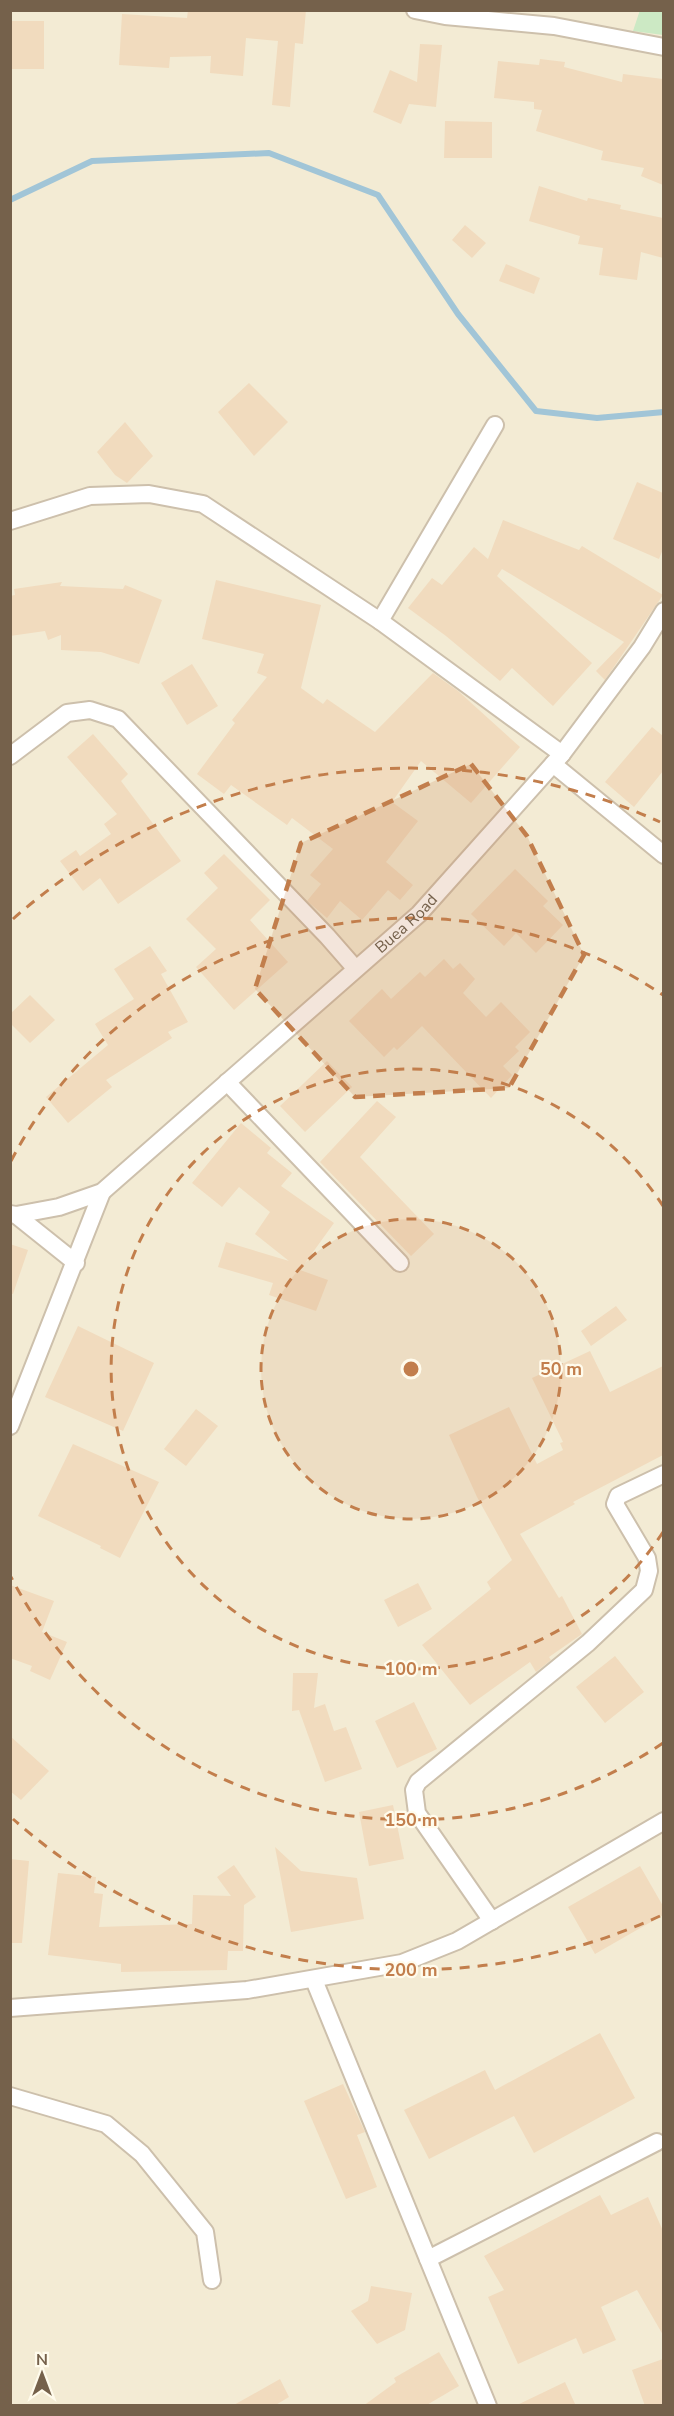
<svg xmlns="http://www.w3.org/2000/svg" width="674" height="2416" viewBox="0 0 674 2416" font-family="'Nunito Sans',sans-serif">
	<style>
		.residential { fill: #f3ebd4 }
		.green { fill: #cce9c4 }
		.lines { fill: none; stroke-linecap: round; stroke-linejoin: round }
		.stream { stroke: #a1c5d7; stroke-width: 6 }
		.building { fill: #f1dbbe }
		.minor-casing { stroke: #cdc0ac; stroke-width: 20 }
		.minor { stroke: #fff; stroke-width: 16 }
		.marked { fill: #c27e4c; fill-opacity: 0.2; stroke: #c27e4c; stroke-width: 4.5; stroke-dasharray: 12 8; stroke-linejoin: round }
		.ring { fill: none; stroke: #c27e4c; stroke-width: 3; stroke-dasharray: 10 8 }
		.labels { text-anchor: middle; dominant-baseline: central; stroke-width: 4.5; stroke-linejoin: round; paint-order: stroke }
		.street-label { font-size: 16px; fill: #75614b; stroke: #fffbec }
		.centre { fill: #c27e4c; stroke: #fffbec; stroke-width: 3 }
		.ring-label { font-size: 18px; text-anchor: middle; font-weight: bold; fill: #c27e4c; stroke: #fffbec; stroke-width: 4.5; stroke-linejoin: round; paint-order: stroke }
	</style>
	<rect width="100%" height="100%" fill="#fcf7e6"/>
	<!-- residential -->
	<path class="residential" d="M11,11H663V2405H11Z"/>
	<!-- green -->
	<path class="green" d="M640,10L663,11V35L633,31Z"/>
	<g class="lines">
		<!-- stream -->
		<path class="stream" d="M10,200L92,161L269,153L378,195L458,314L536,411L597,418L664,412"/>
	</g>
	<!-- building -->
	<path class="building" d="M188,10H306L303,44L295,43L290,107L272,105L278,41L246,38L243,76L210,73L211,56L170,57L169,68L119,65L122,14L187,18Z
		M11,21H44V69H11Z
		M420,44L442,45L436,107L409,104L401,124L373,112L390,70L417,82Z
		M540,59L565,62L564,67L622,82L623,74L663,79V185L641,176L644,168L601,160L603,151L536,131L542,110L534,109V102L494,98L498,61L539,65Z
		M445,121L492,122V158H444Z
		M539,186L587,201L588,198L621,205L620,209L663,218V258L641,252L637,280L599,275L603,248L578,244L580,236L529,221Z
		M465,225L486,243L472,258L452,240Z
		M506,264L540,278L534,294L499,281Z
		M249,383L288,422L254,456L218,412Z
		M125,422L153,456L127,483L115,475L97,452Z
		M637,482L663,493V549L659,559L613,539Z
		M503,520L579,550L582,546L663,595L605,680L596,671L624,642L502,569L497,576L592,663L553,706L512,668L500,681L446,636L408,608L432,578L442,585L474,547L488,559Z
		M216,580L321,605L301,688L323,704L327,699L375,732L433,673L458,691L520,747L471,803L421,761L392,802L418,821L386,862L413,885L400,900L388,890L362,920L340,901L327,918L307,901L321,884L310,875L333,849L292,818L287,825L231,785L224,794L197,774L235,723L232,720L267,677L257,673L264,654L202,639Z
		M62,582L60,586L123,589L125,585L162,600L139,664L101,652L61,650V635L48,640L45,631L10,636V596L15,595L14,589Z
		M192,664L218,706L187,725L161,683Z
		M652,727L663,736V771L634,807L605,782Z
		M93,734L128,774L121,781L181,861L118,904L100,878L83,891L60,861L76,850L80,856L111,834L104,824L117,814L67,757Z
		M224,854L270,900L250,920L288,962L234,1010L196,967L216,949L186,919L218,888L204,873Z
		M515,869L548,901L543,906L563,925L536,953L516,933L504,946L471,914Z
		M150,946L167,971L161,974L188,1022L168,1032L172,1038L106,1080L112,1087L68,1123L46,1097L108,1045L95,1024L134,999L114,969Z
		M444,959L453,969L460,963L475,979L463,993L486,1017L501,1002L530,1032L515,1047L519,1051L503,1066L512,1075L491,1098L422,1026L397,1050L394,1047L384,1057L349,1021L382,989L391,999L420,972L425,977Z
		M30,995L55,1020L30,1043L10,1023V1014Z
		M327,1061L352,1087L305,1132L280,1106Z
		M377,1101L396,1117L360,1157L434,1234L411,1256L320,1162Z
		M241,1123L271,1148L267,1153L292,1173L281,1186L334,1223L300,1270L328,1280L316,1311L269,1295L273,1283L218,1267L226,1242L289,1261L255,1234L270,1212L239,1187L222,1207L192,1183Z
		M10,1244L28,1250L13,1294L10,1293Z
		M616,1306L627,1320L591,1346L581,1331Z
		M78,1326L154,1363L123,1431L45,1397Z
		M590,1351L610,1392L663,1366V1455L573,1502L575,1504L520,1534L559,1598L562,1596L582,1634L549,1657L551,1660L536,1672L530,1662L470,1705L422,1645L491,1589L487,1582L512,1560L477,1497L449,1435L509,1407L537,1464L563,1450L560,1443L563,1442L532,1378Z
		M196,1409L218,1426L186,1466L164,1449Z
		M73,1444L159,1482L120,1558L100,1548L101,1546L38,1516Z
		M418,1583L432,1609L398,1627L384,1600Z
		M10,1585L54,1601L42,1632L67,1642L50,1680L30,1671L32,1666L10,1658Z
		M615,1656L644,1692L605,1723L576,1687Z
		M293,1673H318L314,1708L325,1704L334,1731L346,1727L362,1769L325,1782L299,1710L292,1711Z
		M414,1702L437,1749L397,1768L375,1721Z
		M10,1736L49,1771L21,1800L10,1791Z
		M393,1805L404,1859L369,1866L359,1812Z
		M275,1847L301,1871L357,1878L364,1919L291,1932Z
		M10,1859L29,1861L22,1943H10Z
		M234,1865L256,1897L244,1905L243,1951H228L227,1970L121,1972V1964L48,1955L58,1873L96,1877L94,1893L103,1894L99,1927L192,1924L193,1895L231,1896L217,1877Z
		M640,1866L663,1906V1915L595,1954L568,1907Z
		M600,2033L635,2098L534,2153L514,2116L429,2159L404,2110L485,2070L495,2090Z
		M343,2084L365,2132L357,2135L377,2187L346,2199L304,2101Z
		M600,2195L611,2215L648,2197L663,2231V2335L637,2290L601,2307L616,2340L583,2354L576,2338L518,2364L488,2297L504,2290L484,2256Z
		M371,2286L412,2293L405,2330L377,2344L351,2311L368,2301Z
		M439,2352L459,2386L425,2406H363L396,2382L394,2378Z
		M663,2359V2406H645L632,2370Z
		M280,2379L289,2397L274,2406H232Z
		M565,2382L576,2406H515Z"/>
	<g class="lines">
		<!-- minor casing -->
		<g class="minor-casing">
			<g id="minor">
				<path d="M415,10L445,16L554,26L664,47"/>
				<path d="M10,521L90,496L149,494L203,504L380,621L562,754"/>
				<path d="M380,621L495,425"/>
				<path d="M10,756L67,713L90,710L118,719L327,936L355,968"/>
				<path d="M553,764L664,855"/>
				<path d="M227,1082L400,1263"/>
				<path d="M10,1214L16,1215L76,1263"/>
				<path id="s1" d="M16,1215L59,1207L102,1192L419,914L562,754L642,647L664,611"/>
				<path d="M10,1426L102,1192"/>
				<path d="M492,1921L417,1813L414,1790L418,1782L588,1643L644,1590L649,1571L647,1558L615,1504L618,1496L664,1474"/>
				<path d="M314,1980L488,2406"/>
				<path d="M10,2008L247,1990L402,1963L457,1941L664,1821"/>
				<path d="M10,2096L106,2124L142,2154L205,2232L212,2280"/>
				<path d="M428,2259L657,2142"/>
			</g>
		</g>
		<!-- minor -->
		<use href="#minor" class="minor"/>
	</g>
	<!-- marked area -->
	<path class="marked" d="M471,764L527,836L584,955L509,1088L355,1097L255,989L301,843Z"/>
	<!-- distance rings -->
	<circle cx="411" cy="1369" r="150" fill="#c27e4c" fill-opacity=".12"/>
	<g class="ring">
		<circle cx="411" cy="1369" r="150"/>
		<path d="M663 1532A300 300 0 1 1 663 1206"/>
		<path d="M663 1743A451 451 0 0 1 11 1577M11 1161A451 451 0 0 1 663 995"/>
		<path d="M660 1916A601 601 0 0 1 13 1819M13 919A601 601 0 0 1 660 822"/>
	</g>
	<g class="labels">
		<!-- street labels -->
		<g class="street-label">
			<text stroke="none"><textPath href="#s1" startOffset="495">Buea Road</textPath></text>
		</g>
	</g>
	<circle cx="411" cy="1369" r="9" class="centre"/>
	<g class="ring-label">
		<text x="561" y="1375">50 m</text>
		<text x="411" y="1675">100 m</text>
		<text x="411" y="1826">150 m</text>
		<text x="411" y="1976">200 m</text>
	</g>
	<!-- border -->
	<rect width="674" height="2416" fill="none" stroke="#75614b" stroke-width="24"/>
	<!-- north arrow -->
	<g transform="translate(42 2374)" stroke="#fffbec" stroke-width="4.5" paint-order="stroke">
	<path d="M0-4.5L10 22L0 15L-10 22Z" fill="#75614b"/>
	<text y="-9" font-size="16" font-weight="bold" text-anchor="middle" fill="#75614b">N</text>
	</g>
</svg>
